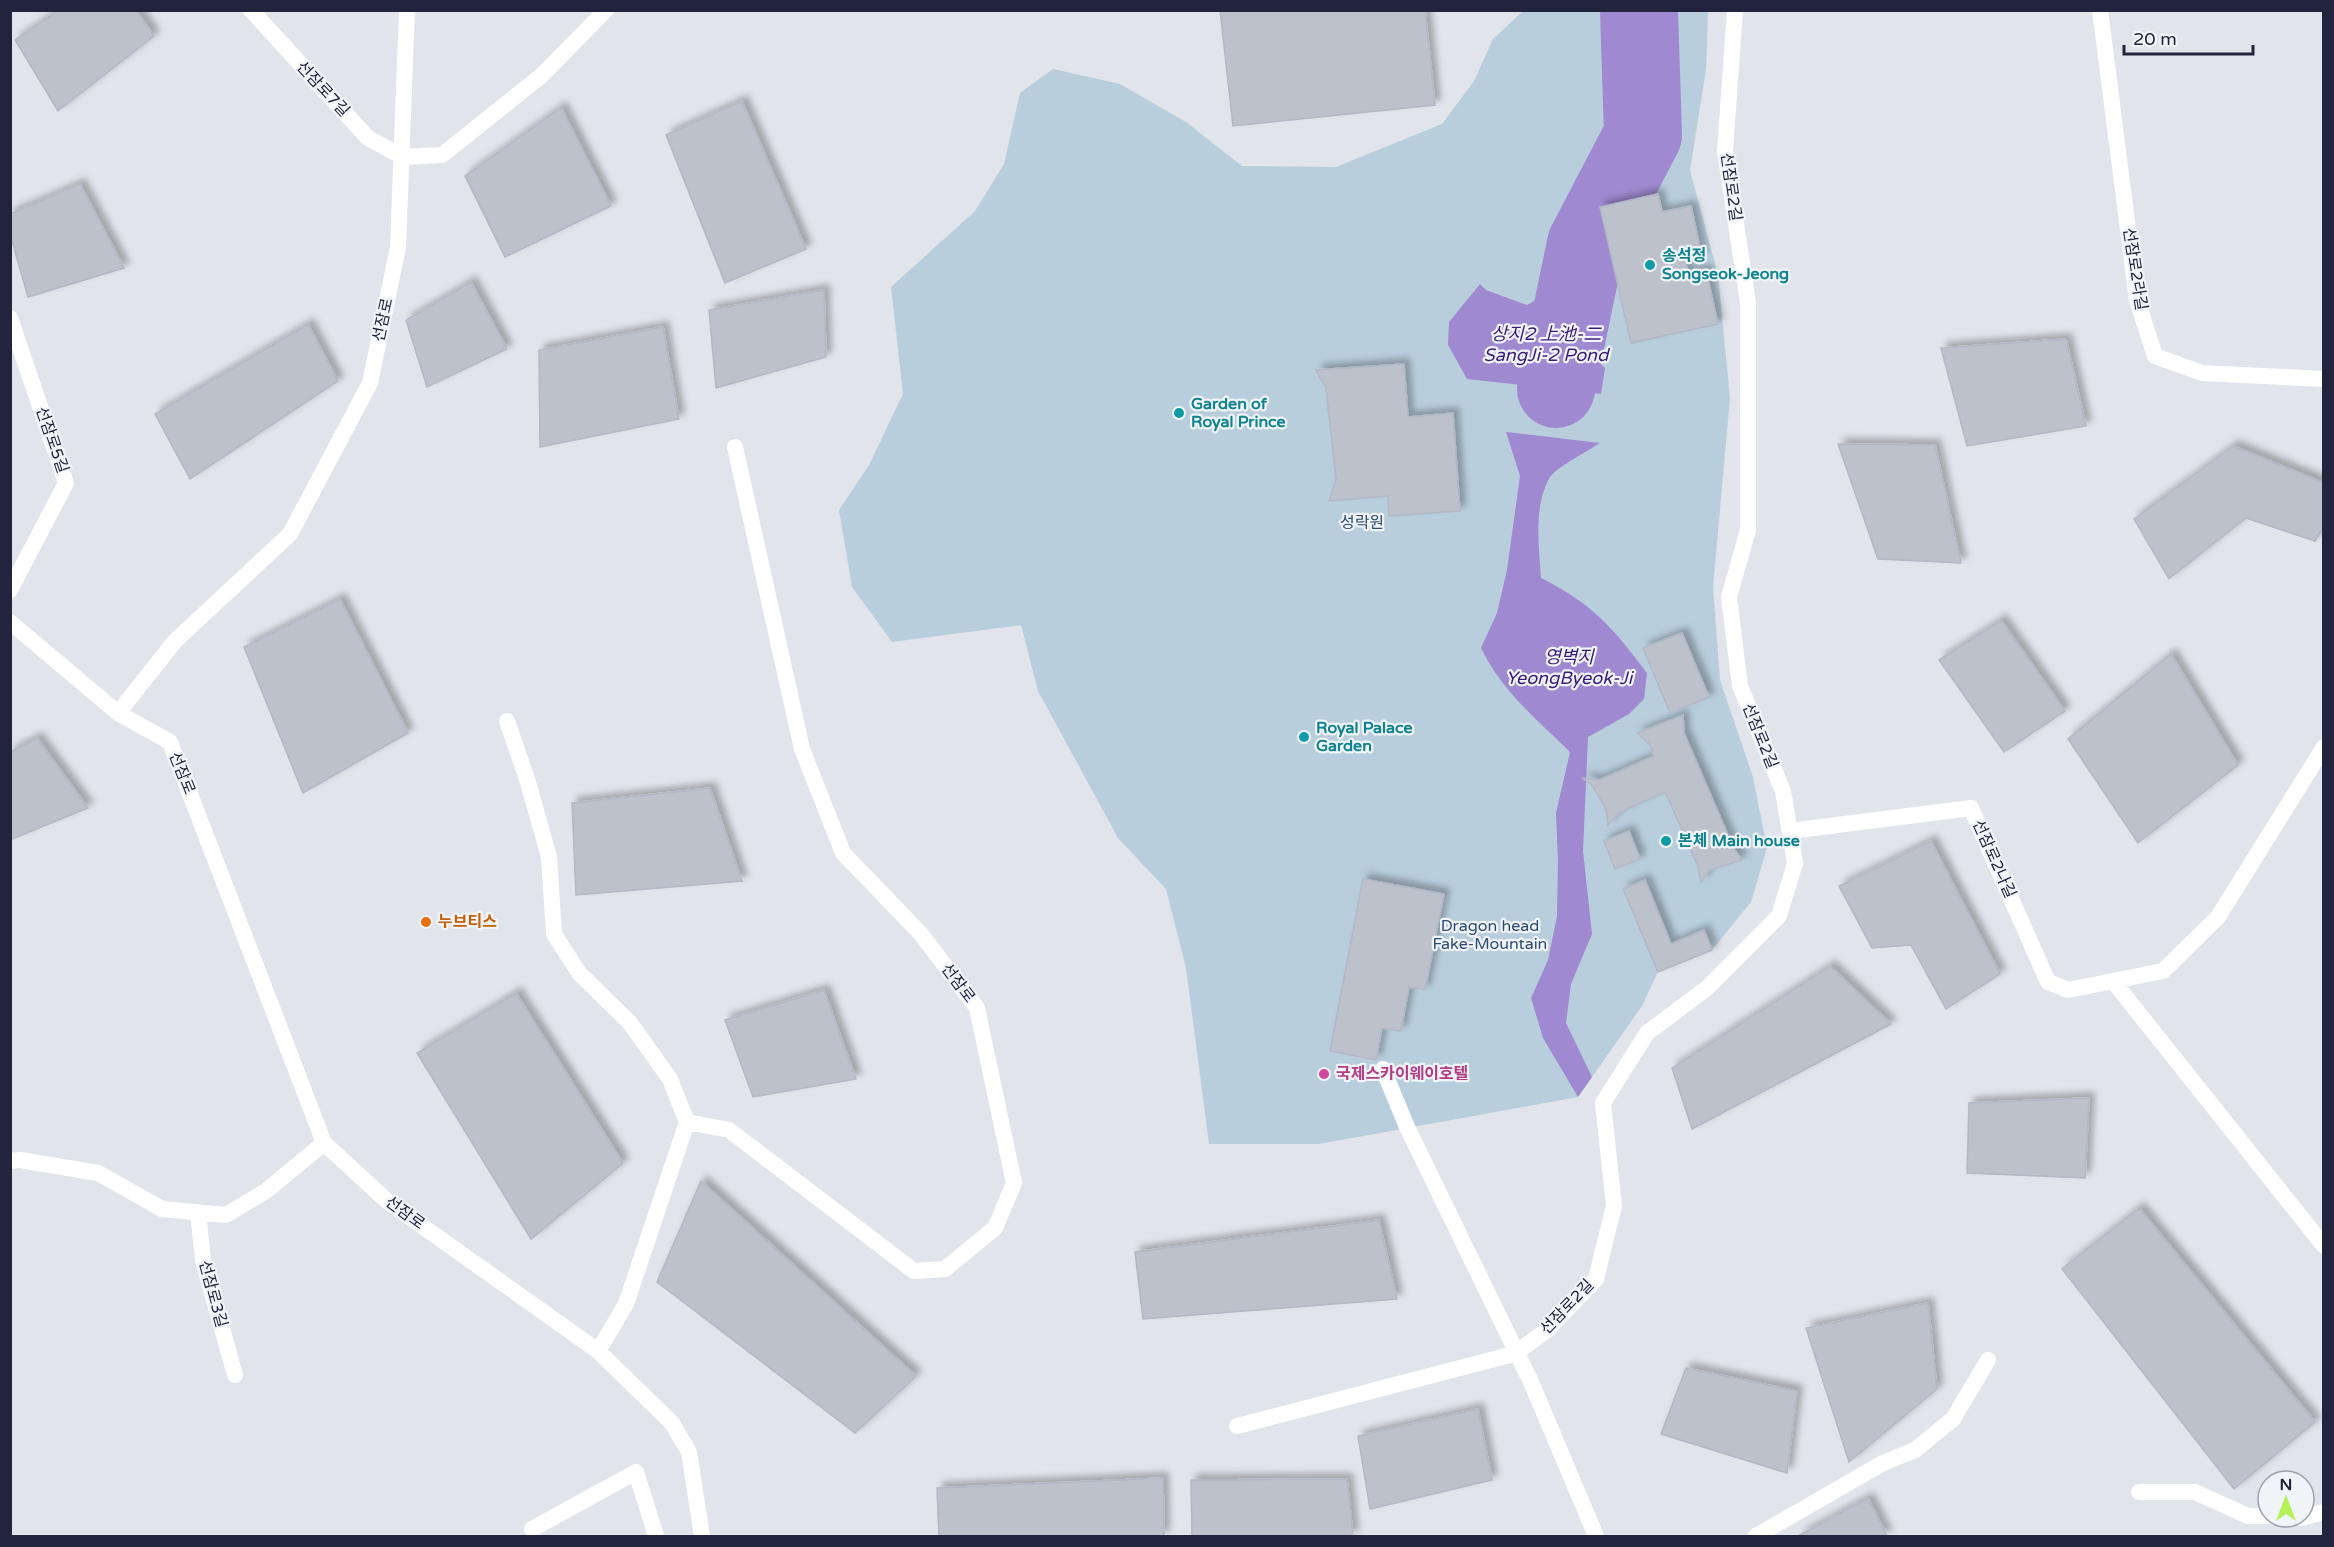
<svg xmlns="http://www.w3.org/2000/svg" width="2334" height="1547" viewBox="0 0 2334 1547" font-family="'Varela Round','Noto Sans KR',sans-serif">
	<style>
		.green { fill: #b9cedd }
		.water { fill: #9f89d0 }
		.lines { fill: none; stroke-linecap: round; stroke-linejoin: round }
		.river { stroke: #9f89d0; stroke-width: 78 }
		.building { fill: #bdc1cc; stroke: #b3b8c5; stroke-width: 1.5; filter: url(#shadow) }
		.minor { stroke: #fff; stroke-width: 16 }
		.tertiary { stroke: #fff; stroke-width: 16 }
		.culture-dot { fill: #0f9aa8; stroke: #f1f4f8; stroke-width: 2 }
		.food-dot { fill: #e8710a; stroke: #f1f4f8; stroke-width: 2 }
		.hotel-dot { fill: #d1479c; stroke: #f1f4f8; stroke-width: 2 }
		.labels { text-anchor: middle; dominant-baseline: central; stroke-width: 4.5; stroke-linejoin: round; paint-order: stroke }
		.street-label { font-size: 16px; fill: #21243c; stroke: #f1f4f8 }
		.culture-label { font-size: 16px; font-weight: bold; fill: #0d838f; stroke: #f1f4f8; text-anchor: start }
		.park-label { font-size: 16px; fill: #2c4c72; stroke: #f1f4f8 }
		.food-label { font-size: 16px; font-weight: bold; fill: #c56008; stroke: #f1f4f8; text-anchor: start }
		.hotel-label { font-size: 16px; font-weight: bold; fill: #b23c85; stroke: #f1f4f8; text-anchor: start }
		.water-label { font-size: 18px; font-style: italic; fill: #391c77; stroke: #f1f4f8 }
	</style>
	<defs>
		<filter id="shadow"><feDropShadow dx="5.5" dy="-5.5" stdDeviation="3" flood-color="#0004"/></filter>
	</defs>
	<rect width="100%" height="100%" fill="#e1e4eb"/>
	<!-- green -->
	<path class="green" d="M1523,11H1708L1706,70L1690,170L1718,275L1730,398L1713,587L1720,680L1753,777L1767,848L1751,902L1712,950L1658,972L1642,1006L1578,1097L1319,1144H1209L1186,968L1166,889L1118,838L1038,691L1021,625L892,642L852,587L839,510L869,465L903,394L891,287L975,211L1004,164L1020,93L1053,69L1120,84L1186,122L1242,166L1336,167L1442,124L1474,81L1493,39Z"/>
	<!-- water -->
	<path class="water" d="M1586,244C1596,266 1601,284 1598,308C1597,324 1590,338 1590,354L1605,368L1601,394L1467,379L1448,345L1449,322L1480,284L1486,290L1527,305L1551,292L1559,270Z
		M1506,432L1600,443C1588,451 1557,467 1550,477C1533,506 1539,547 1541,578C1593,604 1613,628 1647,673L1644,699L1629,714L1588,737L1583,851L1592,934L1571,984L1566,1023L1592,1077L1578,1097L1543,1038L1531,998L1548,960L1557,916L1558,861L1556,813L1570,752C1536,719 1502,691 1481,648L1497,613L1507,570L1520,476Z"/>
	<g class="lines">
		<!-- river -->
		<path class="river" d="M1556,389L1586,244L1643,135L1639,10"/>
	</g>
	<!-- building -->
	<path class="building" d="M59,10H136L154,36L58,111L15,40Z
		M1220,10H1425L1435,105L1233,126Z
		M742,101L806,249L725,283L666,135Z
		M561,107L611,206L505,257L465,176Z
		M80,184L124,268L28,297L10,234V214Z
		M1658,194L1662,212L1691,206L1702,257L1685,260L1688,274L1706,270L1718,324L1631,343L1600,207Z
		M471,282L507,349L427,387L406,320Z
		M824,290L826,357L716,388L709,310Z
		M308,324L338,381L190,479L155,414Z
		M663,327L679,419L540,447L539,350Z
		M2066,339L2086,426L1967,446L1941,348Z
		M1404,364L1408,417L1453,413L1460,511L1389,516L1388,496L1329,501L1336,480L1326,388L1316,370Z
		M1838,444L1935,445L1961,563L1878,559Z
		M2233,446L2324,483V526L2315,541L2246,518L2169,579L2134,519Z
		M340,599L408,733L303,793L244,647Z
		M2001,620L2065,711L2004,752L1939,660Z
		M1682,633L1709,697L1670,713L1643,648Z
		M2171,654L2238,765L2138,843L2068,739Z
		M1683,715L1684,733L1734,849L1742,860L1709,870L1701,883L1698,866L1665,792L1618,813L1608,825L1606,809L1592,785L1582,778L1599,780L1654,756L1650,745L1637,733Z
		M37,738L88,808L10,840V752Z
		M710,788L742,881L576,895L572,803Z
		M1629,831L1640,859L1615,869L1604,841Z
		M1931,841L2000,974L1946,1009L1911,945L1872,948L1839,886Z
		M1363,879L1444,894L1425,990L1409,987L1401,1031L1382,1028L1376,1060L1330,1051Z
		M1645,880L1671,944L1704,930L1712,950L1658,972L1623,889Z
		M1830,966L1891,1024L1692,1129L1672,1068Z
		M824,990L856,1079L753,1097L725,1020Z
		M516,993L623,1163L531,1239L417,1053Z
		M2089,1098L2085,1178L1967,1173L1969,1103Z
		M701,1181L916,1376L855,1433L657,1282Z
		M2139,1208L2315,1422L2234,1489L2062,1269Z
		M1379,1220L1397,1299L1143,1319L1135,1252Z
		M1928,1303L1937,1389L1849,1462L1806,1328Z
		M1686,1368L1797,1391L1787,1473L1661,1434Z
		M1478,1409L1492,1480L1370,1509L1358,1436Z
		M1163,1478L1164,1536H939L937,1488Z
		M1347,1479L1353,1536H1192L1191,1480Z
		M1868,1498L1887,1536H1798Z"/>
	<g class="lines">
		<!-- minor -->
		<path class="minor" d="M251,10L368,138L403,157L442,155L541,76L606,10
			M2100,10L2137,300L2155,356L2202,373L2324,379
			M10,318L66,483L10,590
			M507,721L527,779L549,857L554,934L579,973L630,1023L670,1079L687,1122L626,1304L598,1351
			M1790,831L1971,808L2048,982L2068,990L2163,971L2218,917L2324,747
			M2113,981L2324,1246
			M1383,1069L1407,1127L1531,1382L1596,1536
			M687,1122L729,1130L914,1271L945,1269L995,1228L1014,1183L977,1008L921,934L843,853L802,749L735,447
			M10,1161L20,1160L98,1173L162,1209L226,1215L266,1191L324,1143
			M198,1212L203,1260L235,1375
			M1237,1426L1506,1356L1516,1353L1547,1330L1596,1279L1614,1206L1603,1103L1647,1033L1707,988L1779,916L1795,863L1783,791L1740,686L1729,597L1748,530V303L1725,151L1735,10
			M2139,1492H2195L2248,1516H2268
			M2284,1517L2301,1518L2324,1512
			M532,1529L636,1472L656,1536
			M1756,1536L1883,1463L1915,1450L1953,1419L1988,1360"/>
		<!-- tertiary -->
		<path class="tertiary" d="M10,622L118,713L170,742L324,1143L387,1201L598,1351L672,1423L689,1452L702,1536
			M118,713L175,641L290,534L370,383L398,247L407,10"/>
	</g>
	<!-- markers -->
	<g class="culture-dot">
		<circle cx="1650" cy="265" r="6"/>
		<circle cx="1179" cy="413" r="6"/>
		<circle cx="1304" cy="737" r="6"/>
		<circle cx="1666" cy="841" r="6"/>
	</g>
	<circle class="food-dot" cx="426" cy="922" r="6"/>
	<circle class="hotel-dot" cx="1324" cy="1074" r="6"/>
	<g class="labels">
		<!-- street labels -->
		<g class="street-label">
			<text transform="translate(323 89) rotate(47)">선잠로7길</text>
			<text transform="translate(1731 187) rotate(82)">선잠로2길</text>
			<text transform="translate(2135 269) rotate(81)">선잠로2라길</text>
			<text transform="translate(383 320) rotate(-78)">선잠로</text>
			<text transform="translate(52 440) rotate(71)">선잠로5길</text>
			<text transform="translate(1760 736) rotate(68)">선잠로2길</text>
			<text transform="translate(182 773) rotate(68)">선잠로</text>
			<text transform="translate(1994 859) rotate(66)">선잠로2나길</text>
			<text transform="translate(958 983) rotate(53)">선잠로</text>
			<text transform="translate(405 1213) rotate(36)">선잠로</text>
			<text transform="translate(213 1294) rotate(75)">선잠로3길</text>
			<text transform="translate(1567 1307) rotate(-46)">선잠로2길</text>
		</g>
		<!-- culture labels -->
		<g class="culture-label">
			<text x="1662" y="256">송석정<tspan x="1662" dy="18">Songseok-Jeong</tspan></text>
			<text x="1191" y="404">Garden of<tspan x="1191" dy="18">Royal Prince</tspan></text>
			<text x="1316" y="728">Royal Palace<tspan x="1316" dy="18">Garden</tspan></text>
			<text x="1678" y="841">본체 Main house</text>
		</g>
		<!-- park labels -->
		<g class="park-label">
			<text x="1362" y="523">성락원</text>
			<text x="1490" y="926">Dragon head<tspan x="1490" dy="18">Fake-Mountain</tspan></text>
		</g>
		<!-- food labels -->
		<g class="food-label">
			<text x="438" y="922">누브티스</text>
		</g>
		<!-- hotel labels -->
		<g class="hotel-label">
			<text x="1336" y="1074">국제스카이웨이호텔</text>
		</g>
		<!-- water labels -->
		<g class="water-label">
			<text x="1546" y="334">상지2 上池-二<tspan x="1546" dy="21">SangJi-2 Pond</tspan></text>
			<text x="1569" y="657">영벽지<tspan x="1569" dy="21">YeongByeok-Ji</tspan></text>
		</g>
	</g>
	<!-- border -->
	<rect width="2334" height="1547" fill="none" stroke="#21243c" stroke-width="24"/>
	<!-- north arrow -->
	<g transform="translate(2286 1499)"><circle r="28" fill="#f1f4f8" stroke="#9ea1ad" stroke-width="1.5"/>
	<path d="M0-4.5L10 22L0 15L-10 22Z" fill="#b5f159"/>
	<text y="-9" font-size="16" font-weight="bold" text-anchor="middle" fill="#21243c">N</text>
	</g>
	<!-- scale -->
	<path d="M2124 45v9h129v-9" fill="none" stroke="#21243c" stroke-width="3"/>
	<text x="2133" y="45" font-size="18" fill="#21243c" stroke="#f1f4f8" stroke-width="4.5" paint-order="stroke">20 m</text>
</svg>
